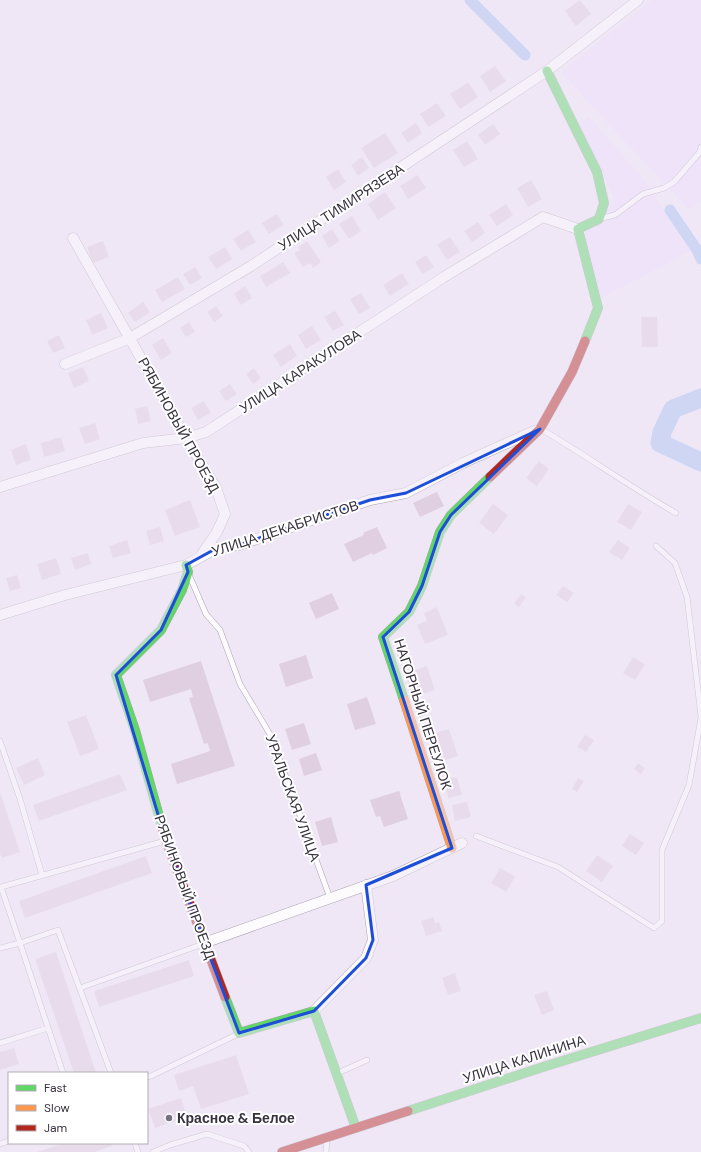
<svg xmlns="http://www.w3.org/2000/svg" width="701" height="1152" viewBox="0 0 701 1152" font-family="'DM Sans',sans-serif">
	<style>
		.built { fill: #eddefa }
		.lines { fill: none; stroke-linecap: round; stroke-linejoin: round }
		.canal { stroke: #a6c1f2; stroke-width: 11 }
		.river { stroke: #a6c1f2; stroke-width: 19 }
		.building { fill: #dfcfe0 }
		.lane-casing { stroke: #aaa4b0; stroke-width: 6 }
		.street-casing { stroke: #aaa4b0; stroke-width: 11 }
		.fast-casing { stroke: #aaa4b0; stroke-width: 10 }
		.slow-casing { stroke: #aaa4b0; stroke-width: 10 }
		.jam-casing { stroke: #aaa4b0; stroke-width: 10 }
		.lane { stroke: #fdfbfe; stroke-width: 5 }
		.street { stroke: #fdfbfe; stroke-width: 10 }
		.fast { stroke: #63d668; stroke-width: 9 }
		.slow { stroke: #ff974d; stroke-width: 9 }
		.jam { stroke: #b3261e; stroke-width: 9 }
		.marked { fill: none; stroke: #1d4ed8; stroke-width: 3; stroke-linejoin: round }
		.poi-dot { fill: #78717f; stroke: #fff; stroke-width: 1.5 }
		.labels { text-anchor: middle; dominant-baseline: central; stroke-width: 4; stroke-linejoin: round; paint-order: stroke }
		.street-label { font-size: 14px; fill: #38323f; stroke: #fff }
		.poi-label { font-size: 14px; font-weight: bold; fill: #38323f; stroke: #fff; text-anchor: start }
	</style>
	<rect width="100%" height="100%" fill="#efe7f6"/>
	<!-- built -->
	<path class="built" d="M652,0H701V201L689,210L561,72Z
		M589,117L645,181L691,251L600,298L583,237L614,198L578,126Z"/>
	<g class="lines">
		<!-- canal -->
		<path class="canal" d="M470,0L525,55
			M670,210L697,250L701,259"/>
		<!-- river -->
		<path class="river" d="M701,398L673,409L662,432L660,443L701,462"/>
	</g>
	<!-- building -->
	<path class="building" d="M580,0L591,14L576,26L565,11Z
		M495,66L506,81L490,92L480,76Z
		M468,82L478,97L460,109L450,94Z
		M437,103L446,116L428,127L420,114Z
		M416,123L422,133L408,143L401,133Z
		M493,124L500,134L485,145L478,135Z
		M385,133L398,153L374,168L361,148Z
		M467,141L478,159L464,167L453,150Z
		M362,157L369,168L358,176L351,165Z
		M338,169L346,182L334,190L326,177Z
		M417,175L426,188L408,199L400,186Z
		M531,180L542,199L528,207L517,188Z
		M385,192L396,208L378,220L368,204Z
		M506,204L513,215L497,226L489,215Z
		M277,214L284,225L269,234L262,223Z
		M352,216L361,231L349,239L339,224Z
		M478,222L485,233L472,242L464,231Z
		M332,229L340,241L329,248L322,236Z
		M248,230L256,242L241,251L233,239Z
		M450,237L460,252L447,260L437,245Z
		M103,241L109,257L93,263L87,247Z
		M307,241L321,262L313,268L310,263L303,267L294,253L300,250L298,247Z
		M225,247L232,259L216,269L208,257Z
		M426,255L434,267L423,274L415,262Z
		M283,262L290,273L266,287L260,276Z
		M195,267L202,278L190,285L183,274Z
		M402,273L409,284L390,296L383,285Z
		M178,277L185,289L162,302L155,290Z
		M245,286L252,298L241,305L234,294Z
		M361,293L370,308L359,314L350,299Z
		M143,302L150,312L135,322L128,313Z
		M216,306L223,316L214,322L207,312Z
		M335,311L344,325L333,331L324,317Z
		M101,313L108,328L92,335L86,320Z
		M641,317H657L658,347H642Z
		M189,322L195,332L186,337L180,328Z
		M312,326L321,340L306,349L298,335Z
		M59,335L65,348L53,353L47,341Z
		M163,338L172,353L161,360L152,345Z
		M290,344L297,356L281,367L273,355Z
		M83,367L89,381L74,388L68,373Z
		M254,368L261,378L253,384L246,374Z
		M230,384L237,394L226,401L219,391Z
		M204,401L211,413L198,420L191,408Z
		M147,406L151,421L138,424L135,409Z
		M95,423L100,439L85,444L79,428Z
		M61,437L65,451L44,457L41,443Z
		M26,444L31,460L16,465L11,450Z
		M539,461L549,469L537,486L526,478Z
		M437,492L444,506L420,517L413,503Z
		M190,500L200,527L175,536L165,510Z
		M493,504L508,515L494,534L479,523Z
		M628,504L642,512L631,530L617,522Z
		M160,527L164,541L150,545L146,531Z
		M377,527L387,548L373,555L372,553L353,562L344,544L364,535L363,533Z
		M127,540L131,553L113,558L109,546Z
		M618,540L630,548L622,560L609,552Z
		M88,553L91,564L75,570L71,558Z
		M56,558L61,574L42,580L37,564Z
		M17,575L21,588L10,591L6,578Z
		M563,586L574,593L567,602L556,595Z
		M332,593L339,609L316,619L309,603Z
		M521,594L526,597L519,607L514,604Z
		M437,607L448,635L425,644L417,625L427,621L424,613Z
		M306,655L313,678L286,687L279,664Z
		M633,657L645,664L635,680L623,673Z
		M201,661L235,766L177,784L171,764L210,751L208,743L204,744L189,698L193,697L191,689L150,702L143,680Z
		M427,666L435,690L413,697L405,673Z
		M367,697L376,724L355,730L347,704Z
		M86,715L99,749L80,756L67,722Z
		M304,723L311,744L292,750L285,729Z
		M449,729L458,756L440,762L431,734Z
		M585,735L594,740L586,752L577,747Z
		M316,753L322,770L304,776L299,759Z
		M38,758L45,775L24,785L16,768Z
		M638,763L645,768L641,774L634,769Z
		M120,774L127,790L39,821L33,805Z
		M457,777L462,795L448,798L444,780Z
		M578,778L584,781L577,792L572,789Z
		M399,791L408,819L384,827L380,816L376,817L370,800Z
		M0,792L20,852L2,858L0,854Z
		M467,802L471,817L455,821L452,805Z
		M331,817L338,842L322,846L315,822Z
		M630,834L644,843L636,855L622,846Z
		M597,855L613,866L602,882L586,871Z
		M146,856L152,873L25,918L19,901Z
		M500,868L515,877L506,892L491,883Z
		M433,917L435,923L439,922L442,931L426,936L421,921Z
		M56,952L96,1073H74L35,959Z
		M189,960L194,976L99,1007L94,991Z
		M455,973L461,991L448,995L442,978Z
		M547,991L554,1010L542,1015L534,995Z
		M14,1048L19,1064L0,1070V1052Z
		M236,1055L249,1094L201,1109L193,1086L179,1091L174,1075Z
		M181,1098L187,1117L155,1128L148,1109Z
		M64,1143H110L112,1146L94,1152H37Z"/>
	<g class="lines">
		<!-- lane casing -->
		<g class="lane-casing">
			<path id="lane" d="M602,218L615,215L643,194L664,188L674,182L700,152L701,147
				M541,429C587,456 630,487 676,513
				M656,546L675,563L687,597L701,716
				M190,577L206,614L220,630L240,684L271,736L330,898
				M0,741L20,799L42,875
				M476,836L558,867L654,928L662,921V850L689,785L701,718
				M0,948L20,943L63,1073
				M80,988L203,944
				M0,1043L48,1028
				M111,1073L58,930L20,943L1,887L165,841
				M338,1073L367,1060
				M147,1077L151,1076L238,1034
				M135,1143L138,1152
				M0,1144L9,1141
				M153,1152L170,1145L207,1134L244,1146L249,1152
				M326,1152L327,1139"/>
		</g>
		<!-- street casing -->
		<g class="street-casing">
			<path id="street" d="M73,238L186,438L216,488L225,514L217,532L202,554
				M65,364L130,338L251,266L547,71L638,0
				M0,487L143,443L186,438L206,432L444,277L543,217L578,229
				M0,615L65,595L186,565L217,548L239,545L370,500L406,493L463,463L534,431
				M204,943L393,876L462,843
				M314,1011L366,958L373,940L366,885"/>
		</g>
		<!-- fast casing -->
		<g class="fast-casing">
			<path id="fast" d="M547,71L597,172L604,203L599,219L578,229L598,308L585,341
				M404,700L383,637L409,612L422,586L440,532L451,515L490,477
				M162,827L135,730L116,675L161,630L182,590L188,572L186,565
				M225,997L239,1033L314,1011L356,1128
				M408,1111L543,1067L701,1018"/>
		</g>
		<!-- slow casing -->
		<g class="slow-casing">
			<path id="slow" d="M404,700L452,848"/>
		</g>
		<!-- jam casing -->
		<g class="jam-casing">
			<path id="jam" d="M490,477L540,429L572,372L585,341
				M162,827L166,841L225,997
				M282,1152L408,1111"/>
		</g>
		<!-- lane -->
		<use href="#lane" class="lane"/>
		<!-- street -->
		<use href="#street" class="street"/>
		<!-- fast -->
		<use href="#fast" class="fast"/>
		<!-- slow -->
		<use href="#slow" class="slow"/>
		<!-- jam -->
		<use href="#jam" class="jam"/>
	</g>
	<!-- marked area -->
	<path d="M0 0H701V1152H0ZM540,429L451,515L440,532L422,586L409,612L383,637L452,848L366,885L373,940L366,958L314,1011L239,1033L166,841L116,675L161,630L188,572L186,565L217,548L239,545L370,500L406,493Z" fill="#efe7f6" fill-opacity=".55" fill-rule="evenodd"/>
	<path class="marked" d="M540,429L451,515L440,532L422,586L409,612L383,637L452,848L366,885L373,940L366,958L314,1011L239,1033L166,841L116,675L161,630L188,572L186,565L217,548L239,545L370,500L406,493Z"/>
	<!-- markers -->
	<circle class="poi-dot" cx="169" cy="1118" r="4"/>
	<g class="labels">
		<!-- street labels -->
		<g class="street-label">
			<text transform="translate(341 207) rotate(-33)">УЛИЦА ТИМИРЯЗЕВА</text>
			<text transform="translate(300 371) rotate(-33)">УЛИЦА КАРАКУЛОВА</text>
			<text transform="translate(179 425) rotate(61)">РЯБИНОВЫЙ ПРОЕЗД</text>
			<text transform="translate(285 528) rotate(-18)">УЛИЦА ДЕКАБРИСТОВ</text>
			<text transform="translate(423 714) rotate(72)">НАГОРНЫЙ ПЕРЕУЛОК</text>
			<text transform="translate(293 798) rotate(70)">УРАЛЬСКАЯ УЛИЦА</text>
			<text transform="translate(185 887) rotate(70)">РЯБИНОВЫЙ ПРОЕЗД</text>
			<text transform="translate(524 1059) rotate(-18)">УЛИЦА КАЛИНИНА</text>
		</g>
		<!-- poi labels -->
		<g class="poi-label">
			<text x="177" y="1118">Красное &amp; Белое</text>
		</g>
	</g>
	<!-- legend -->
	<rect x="8" y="1072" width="140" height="72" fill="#ffffff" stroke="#afadb2"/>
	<rect x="16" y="1085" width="20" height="6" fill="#63d668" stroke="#afadb2"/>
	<text x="44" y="1092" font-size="12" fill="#38323f">Fast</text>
	<rect x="16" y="1105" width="20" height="6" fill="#ff974d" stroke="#afadb2"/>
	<text x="44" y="1112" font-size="12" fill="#38323f">Slow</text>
	<rect x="16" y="1125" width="20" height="6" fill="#b3261e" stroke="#afadb2"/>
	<text x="44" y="1132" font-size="12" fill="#38323f">Jam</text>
</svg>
